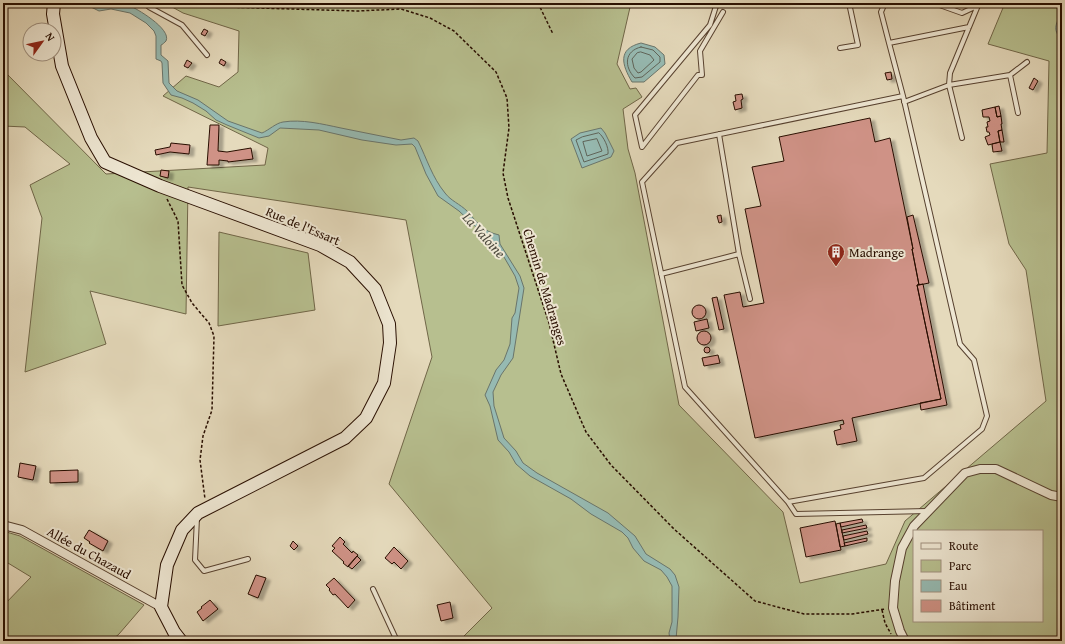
<svg xmlns="http://www.w3.org/2000/svg" width="1065" height="644" viewBox="0 0 1065 644" font-family="'Gentium Book Plus',serif">
	<style>
		.green { fill: #b7bf8f; stroke: #706648; fill-rule: evenodd }
		.water { fill: #96bab2; stroke: #6a756b }
		.lines { fill: none; stroke-linecap: round; stroke-linejoin: round }
		.shore { stroke: #5f6459; stroke-width: 1 }
		.building { fill: #cf9286; stroke: #280e00; filter: url(#shadow) }
		.lane-casing { stroke: #57412f; stroke-width: 6 }
		.street-casing { stroke: #57412f; stroke-width: 10 }
		.secondary-casing { stroke: #280e00; stroke-width: 14 }
		.path { stroke: #280e00; stroke-width: 1.5; stroke-dasharray: 3 2; stroke-linecap: butt }
		.lane { stroke: #eee7d3; stroke-width: 4 }
		.street { stroke: #eee7d3; stroke-width: 8 }
		.secondary { stroke: #eee7d3; stroke-width: 12 }
		.labels { text-anchor: middle; dominant-baseline: central; stroke-width: 4; stroke-linejoin: round; paint-order: stroke }
		.street-label { font-size: 13px; fill: #280e00; stroke: #eee7d3 }
		.poi-label { font-size: 13px; fill: #280e00; stroke: #eee7d3; text-anchor: start }
		.water-label { font-size: 14px; font-style: italic; fill: #4e4a3e; stroke: #eee7d3 }
	</style>
	<defs>
		<filter id="shadow"><feDropShadow dx="4.5" dy="2.5" stdDeviation="1" flood-color="#0004"/></filter>
	</defs>
	<rect width="100%" height="100%" fill="#e5dabc"/>
	<filter id="stains"><feTurbulence type="fractalNoise" baseFrequency=".005" numOctaves="4"/><feColorMatrix values="0 0 0 0 .2 0 0 0 0 .09 0 0 0 0 .02 0 0 0 .5 -.17"/></filter>
	<radialGradient id="worn" r=".72"><stop offset=".6" stop-color="#630" stop-opacity="0"/><stop offset="1" stop-color="#630" stop-opacity=".3"/></radialGradient>
	<!-- green -->
	<path class="green" d="M165,3H631L617,64L630,89L636,88L642,97L623,109L628,149L635,173L679,405L783,512L800,583L886,564L905,521L1046,401L1026,270L1009,244L990,164L1047,153L1049,61L988,44L1005,3H1062V641H459L492,608L389,484L432,357L406,220L188,187L186,314L90,291L106,344L25,372L42,218L30,185L70,164L25,127L3,126V70L106,174L265,165L268,148L163,96L186,76L219,87L238,72L239,31L183,13ZM914,531H1042V621H914Z
		M219,232L308,253L315,310L218,326Z
		M3,531L20,536L144,605L119,634L111,641H3V606L31,577L3,560Z"/>
	<!-- water -->
	<path class="water" d="M83,3H114L125,6L128,5C136,8 172,29 166,41C165,42 162,45 161,45V55L168,61L169,83L177,91L198,100L228,121L262,133C269,130 276,123 283,122C302,119 322,124 341,128C361,132 381,136 401,140L414,138L418,141C427,159 432,177 445,193C451,201 460,204 467,211C478,223 482,231 499,235L500,244L520,276L524,288L513,358L501,375L493,392L494,406L504,438L516,451L523,463L537,473L608,513L635,536L646,554L670,569L675,575L679,587L678,617L676,639L677,641H670L669,633L672,622V586L667,577L661,570L644,561L633,548L628,538L622,532L591,514L571,499L530,476L516,464L509,452L498,440L490,406L485,395L496,370L504,360L510,344L512,318L515,313L519,288L515,276L504,257L483,241L480,238L478,229L459,211L438,196L426,174L415,147L412,144L396,145L362,140L319,130L280,128L269,136L259,138L227,125L216,120L206,111L193,103L182,98L171,95L163,83L162,63L161,61L156,59V36L154,31L146,23L130,13L111,9L99,11Z
		M1062,12V39C1051,30 1057,22 1062,12Z
		M641,43L655,47L664,55L665,64L644,82H632C622,65 617,49 641,43Z
		M601,128L605,133L614,151L611,157L582,168L571,139L580,133Z"/>
	<g class="lines">
		<!-- shore -->
		<path class="shore" d="M641,47L653,50L660,57V62L642,77L635,78C624,67 624,51 641,47Z
			M641,52L650,55L654,60L641,72L638,73L634,68L632,59L637,53Z
			M599,133C604,137 609,148 608,154L584,162L576,140L582,137Z
			M597,139L602,151L587,156L583,142Z"/>
	</g>
	<!-- building -->
	<path class="building" d="M204,29L208,31L205,36L201,34Z
		M221,59L226,62L224,66L219,63Z
		M187,60L192,63L188,68L184,66Z
		M891,72L892,79L887,80L885,73Z
		M1034,78L1038,81L1033,90L1029,88Z
		M742,94L743,99L741,100L742,108L735,110L733,102L736,101L735,95Z
		M999,106L1001,116L997,117L995,107Z
		M995,107L997,117L1001,116L1002,124H1001L1002,130L998,131L1000,142L988,145L985,137L990,135L989,132H987L986,127H988L987,122L990,121L989,117H983L982,110Z
		M870,118L875,142L890,138L913,249H912L919,285H917L941,399L852,418L857,441L837,445L834,431L841,429L840,425L844,424L843,420L755,438L724,295L740,292L743,307L764,303L745,209L761,206L752,167L784,161L779,137Z
		M210,125H219L218,151L227,152L251,148L253,159L228,162V161L219,160V165H207Z
		M1002,130L1004,142H1000L998,131Z
		M1000,142L1002,151L993,152L992,144Z
		M171,143L190,145L189,154L170,152L156,155L155,150L170,147Z
		M161,170L169,171L168,178L160,176Z
		M721,215L722,222L719,223L717,216Z
		M913,215L929,283L919,285L912,249H913L907,217Z
		M923,284L947,405L921,410L920,403L941,399L917,285Z
		M717,297L724,329L719,330L712,298Z
		M692 312a7 7 0 1 1 14 0a7 7 0 1 1-14 0Z
		M707,319L709,328L696,331L694,322Z
		M697 338a7 7 0 1 1 14 0a7 7 0 1 1-14 0Z
		M704 350a3 3 0 1 1 6 0a3 3 0 1 1-6 0Z
		M718,355L720,363L704,366L702,358Z
		M20,463L36,466L33,480L18,477Z
		M78,470V482L50,483V471Z
		M862,519L863,522L841,527L840,523Z
		M835,521L841,550L806,557L800,528Z
		M840,523L845,546L840,547L836,524Z
		M866,525L867,528L842,533V530Z
		M89,530L108,541L103,551L89,543L90,542L84,538Z
		M867,531L868,534L844,540L843,536Z
		M340,537L345,542L343,544L352,553L353,551L358,555L348,567L343,563L344,562L332,551L335,548L332,546Z
		M867,538V541L845,546L844,543Z
		M293,541L298,546L294,550L290,546Z
		M394,547L408,561L401,569L394,562L392,564L385,558Z
		M357,556L361,560L352,569L348,566Z
		M256,575L266,578L258,598L248,594Z
		M334,578L355,600L348,608L335,594L333,595L329,590L330,589L326,585Z
		M210,600L218,609L203,621L197,612L202,608L201,607Z
		M450,602L453,618L441,621L437,605Z"/>
	<g class="lines">
		<!-- lane casing -->
		<g class="lane-casing">
			<path id="lane" d="M144,3L149,7L182,25L207,55
				M717,3L710,25L635,115L642,147L698,75H702L700,51L723,12
				M885,3L881,12L889,43
				M934,3L962,13L977,6
				M840,48L858,45L849,3
				M1010,75L1027,62
				M903,96L960,344L974,360L987,416L982,429L924,478L788,502L685,387L642,182L677,143L903,96L889,43L969,27
				M904,102L949,85L1010,75L1018,113
				M962,138L949,85L950,73L979,3
				M739,254L750,299
				M661,274L739,254L719,134
				M788,502L796,514L927,511
				M197,518L195,560L204,571L248,559
				M373,589L397,641"/>
		</g>
		<!-- street casing -->
		<g class="street-casing">
			<path id="street" d="M3,525L22,530L161,607
				M905,641L900,631L893,608L895,581L902,548L914,526L965,473L980,469H996L1051,495L1062,497"/>
		</g>
		<!-- secondary casing -->
		<g class="secondary-casing">
			<path id="secondary" d="M54,3L53,14L62,66L91,138L105,162L160,186L320,245L350,262L375,289L389,324L390,343L384,383L366,418L345,438L198,513L182,530L167,565L161,607L174,632L181,641"/>
		</g>
		<!-- path -->
		<path class="path" d="M212,3L226,7L357,11L401,9L430,18L454,31L496,72L507,98L509,128L503,173L508,198L549,323L561,374L586,432L611,465L674,529L755,601L804,614H852L885,609
			M538,3L553,34
			M167,199L178,221L182,285L192,303L209,323L214,336L212,410L203,436L200,460L205,499
			M882,610L885,623L891,634"/>
		<!-- lane -->
		<use href="#lane" class="lane"/>
		<!-- street -->
		<use href="#street" class="street"/>
		<!-- secondary -->
		<use href="#secondary" class="secondary"/>
	</g>
	<!-- icons -->
	<defs>
		<g id="building-pin" transform="scale(0.9)"><path d="M0 17L-7.5 6A9.5 9.5 0 1 1 7.5 6Z" fill="#8f2418" stroke="#eee7d3"/><path d="M-4-6H4V6H1V3H-1V6H-4ZM-2.5-4.3h1.7v1.8h-1.7ZM.8-4.3h1.7v1.8H.8ZM-2.5-1h1.7V.8h-1.7ZM.8-1h1.7V.8H.8Z" fill="#fff"/></g>
	</defs>
	<g fill-rule="evenodd">
		<use href="#building-pin" x="836" y="252"/>
	</g>
	<g class="labels">
		<!-- street labels -->
		<g class="street-label">
			<text transform="translate(303 226) rotate(23)">Rue de l'Essart</text>
			<text transform="translate(545 287) rotate(73)">Chemin de Madranges</text>
			<text transform="translate(89 553) rotate(29)">Allée du Chazaud</text>
		</g>
		<!-- poi labels -->
		<g class="poi-label">
			<text x="849" y="252">Madrange</text>
		</g>
		<!-- water labels -->
		<g class="water-label">
			<text transform="translate(484 235) rotate(48)">La Valoine</text>
		</g>
	</g>
	<!-- margin -->
	<rect width="1065" height="644" fill="none" stroke="#e5dabc" stroke-width="16"/>
	<rect x="4" y="4" width="1057" height="636" fill="none" stroke="#280e00" stroke-width="2"/>
	<rect x="8" y="8" width="1049" height="628" fill="none" stroke="#280e00"/>
	<!-- legend -->
	<rect x="913" y="530" width="130" height="92" fill="#eee7d3" stroke="#9f907f"/>
	<rect x="921" y="543" width="20" height="6" fill="#eee7d3" stroke="#9f907f"/>
	<text x="949" y="550" font-size="12" fill="#280e00">Route</text>
	<rect x="921" y="560" width="20" height="12" fill="#b7bf8f" stroke="#9f907f"/>
	<text x="949" y="570" font-size="12" fill="#280e00">Parc</text>
	<rect x="921" y="580" width="20" height="12" fill="#96bab2" stroke="#9f907f"/>
	<text x="949" y="590" font-size="12" fill="#280e00">Eau</text>
	<rect x="921" y="600" width="20" height="12" fill="#cf9286" stroke="#9f907f"/>
	<text x="949" y="610" font-size="12" fill="#280e00">Bâtiment</text>
	<!-- north arrow -->
	<g transform="translate(42 42) rotate(57)"><circle r="19" fill="#eee7d3" stroke="#9f907f"/>
	<path d="M0-3L7 15L0 10L-7 15Z" fill="#8f2418"/>
	<text y="-6" font-size="11" font-weight="bold" text-anchor="middle" fill="#280e00">N</text>
	</g>
	<rect width="100%" height="100%" filter="url(#stains)"/>
	<rect width="100%" height="100%" fill="url(#worn)"/>
</svg>
